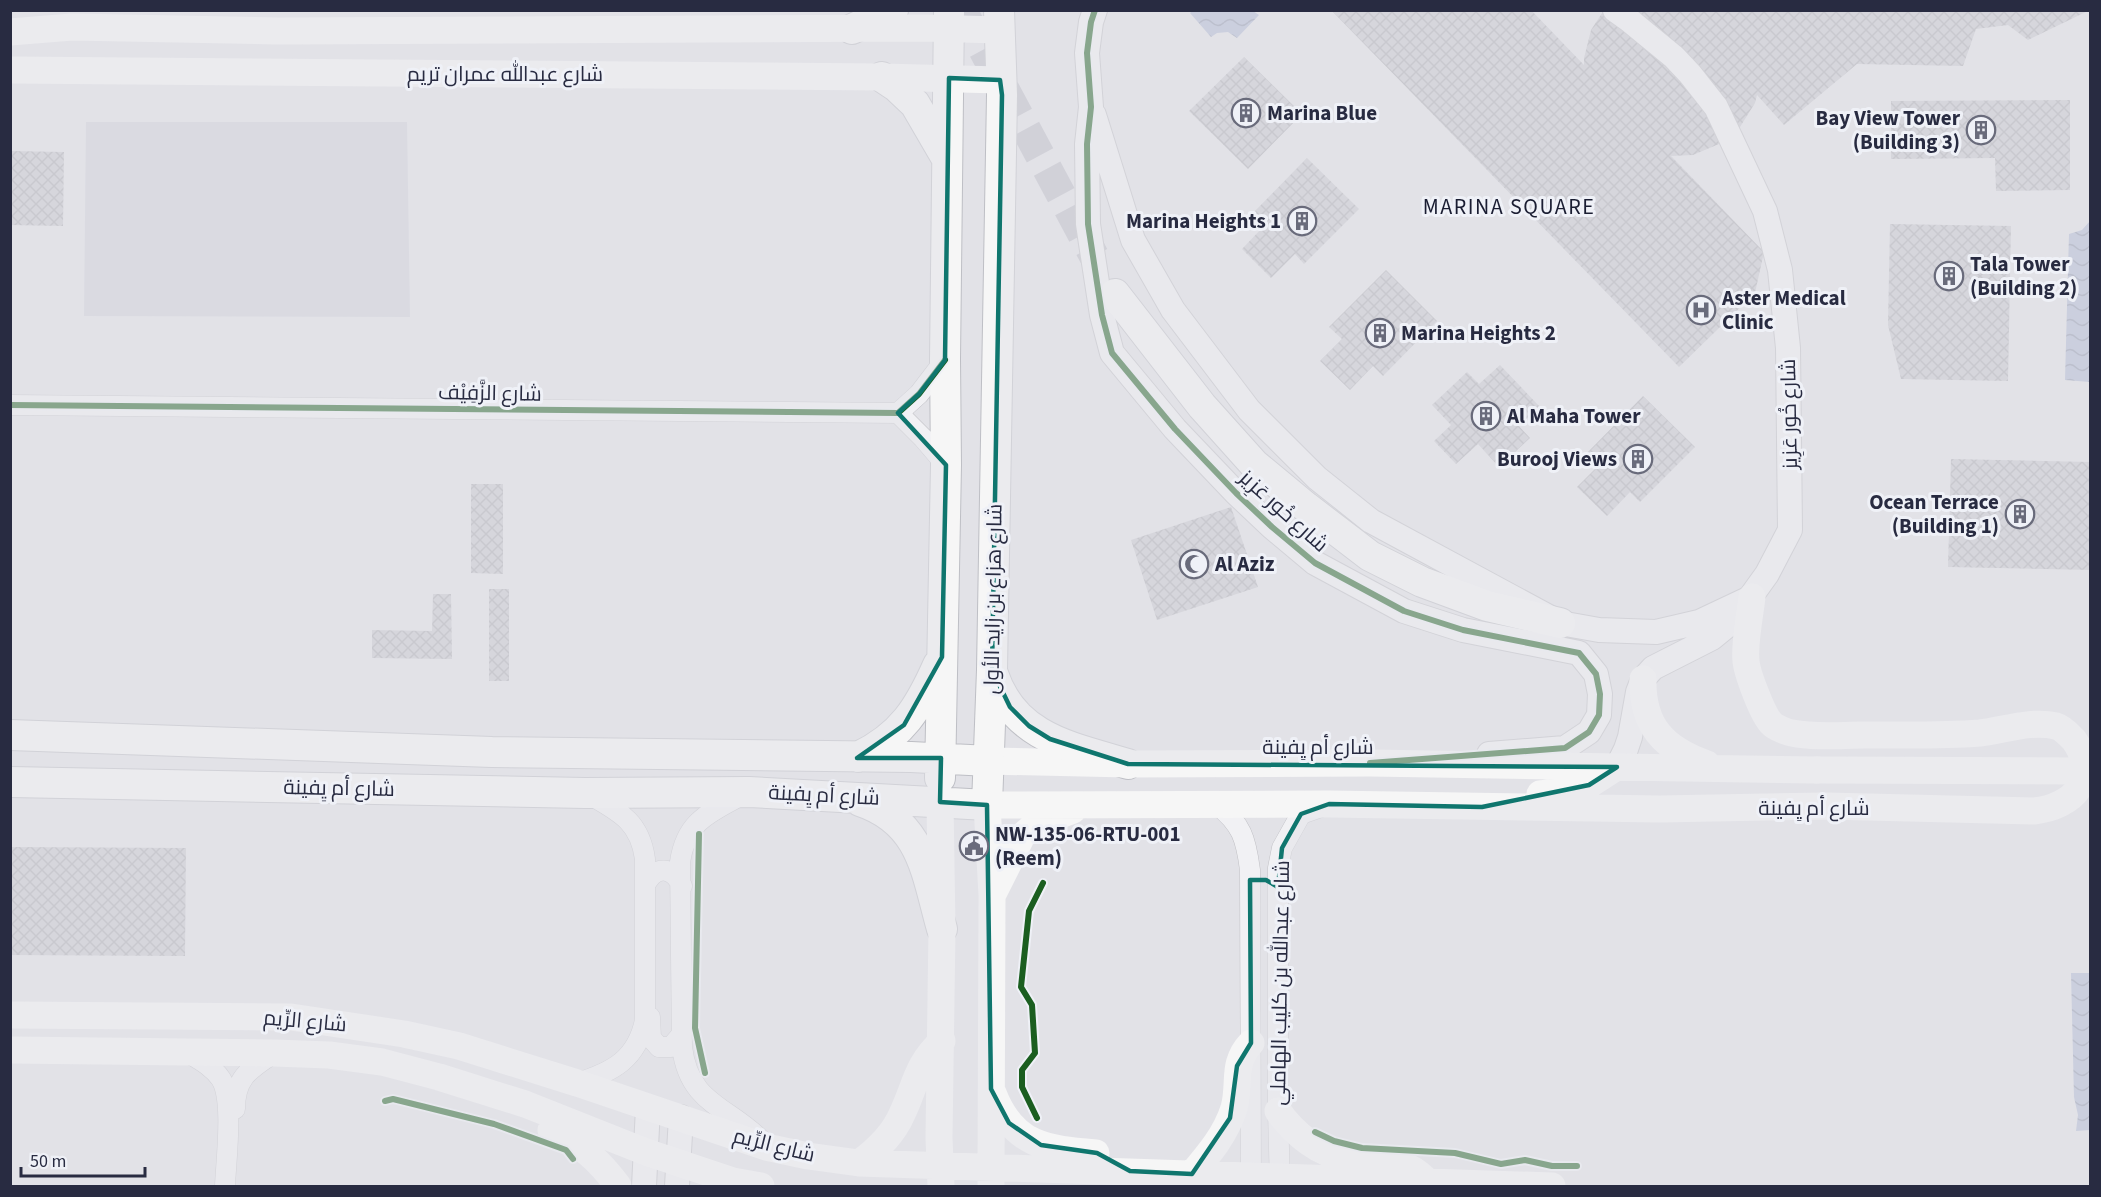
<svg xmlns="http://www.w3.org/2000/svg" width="2101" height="1197" viewBox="0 0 2101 1197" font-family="'Source Sans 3',Cairo,sans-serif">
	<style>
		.built { fill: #d0d1da }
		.water { fill: url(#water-waves) }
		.building { fill: url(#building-cross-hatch) }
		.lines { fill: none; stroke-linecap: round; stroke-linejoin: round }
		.primary-tunnel { stroke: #bdbdc6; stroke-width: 30; stroke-dasharray: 30 15; stroke-linecap: butt }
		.minor-casing { stroke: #c0c0c5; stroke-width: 21 }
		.tertiary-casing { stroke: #c0c0c5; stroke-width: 26 }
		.primary-casing { stroke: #bebfc5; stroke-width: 32 }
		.minor { stroke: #f1f1f4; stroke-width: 20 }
		.tertiary { stroke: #f1f1f4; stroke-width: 24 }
		.secondary { stroke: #f6f6f6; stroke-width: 27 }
		.primary { stroke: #f6f6f6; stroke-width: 30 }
		.secondary-bridge { stroke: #f6f6f6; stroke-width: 27 }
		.cycleway-casing { stroke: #eff1f7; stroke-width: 10 }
		.cycleway { stroke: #1b5e20; stroke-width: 6 }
		.marked { fill: none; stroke: #0f766e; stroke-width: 4.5; stroke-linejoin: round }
		.labels { text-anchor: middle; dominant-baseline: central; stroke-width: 6; stroke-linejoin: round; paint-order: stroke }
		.street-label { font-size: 21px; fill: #282b41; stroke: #eff1f7 }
		.poi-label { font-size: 21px; font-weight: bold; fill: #282b41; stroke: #eff1f7; text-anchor: start }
		.neighbourhood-label { font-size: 22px; letter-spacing: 1.5px; fill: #1a1d32; stroke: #eff1f7 }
	</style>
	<defs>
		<pattern id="water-waves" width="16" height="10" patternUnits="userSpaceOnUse" patternTransform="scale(1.5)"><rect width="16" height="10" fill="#afb8d3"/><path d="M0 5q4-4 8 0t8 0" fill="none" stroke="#8e96ad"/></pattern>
		<pattern id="building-cross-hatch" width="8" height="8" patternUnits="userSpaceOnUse" patternTransform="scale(1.5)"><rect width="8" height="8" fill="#c8c8ce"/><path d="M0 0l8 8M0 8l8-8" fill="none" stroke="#acacb2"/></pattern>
	</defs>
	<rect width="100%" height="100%" fill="#e2e2e7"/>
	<!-- built -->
	<path class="built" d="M86,122H407L410,317L84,316Z"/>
	<!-- water -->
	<path class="water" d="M1193,10L1253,11L1259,15L1237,38L1228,32L1217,33L1211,37L1190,13Z
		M2090,221V382L2065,380L2069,234L2082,230Z
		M2071,973H2090V1130L2076,1131L2078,1115L2074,1097Z"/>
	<!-- building -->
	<path class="building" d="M1331,10H1531L1584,65V58L1591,30L1604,10H2090L2028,40L2008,25L1976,29L1963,66L1857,64L1784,125L1757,95L1755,103L1740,127L1719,144L1693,155L1671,156L1764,252L1755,293L1679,367Z
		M1244,57L1302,114L1248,169L1189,111Z
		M2070,100V190L1996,191L1995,158L1891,159V101Z
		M10,151L64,152L63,226L10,225Z
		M1307,158L1359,209L1304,264L1295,254L1271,278L1242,249L1263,227L1251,215Z
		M1890,224L2011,226L2008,381L1901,379L1888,325Z
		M1386,270L1437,321L1383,376L1373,366L1350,390L1320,361L1342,339L1329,327Z
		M1500,365L1540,407L1519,426L1530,438L1499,467L1478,444L1456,464L1434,441L1451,425L1432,405L1467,372L1479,384Z
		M1643,396L1695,447L1640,502L1630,492L1607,516L1577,487L1599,465L1587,453Z
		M1951,459L2090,462V570L1948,567Z
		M471,484H503V574L471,573Z
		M1231,507L1258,587L1157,620L1131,540Z
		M489,589H509V681H489Z
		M433,594H451L452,659L372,658V630L432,631Z
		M10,847L186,848L185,956L10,955Z"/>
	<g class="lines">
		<!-- primary-tunnel -->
		<path class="primary-tunnel" d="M962,10L1094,256"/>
		<!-- minor casing -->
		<g class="minor-casing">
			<path id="minor" d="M10,405L898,413L919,394L945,360
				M898,413L923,438L946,465
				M742,795C709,813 686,821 680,862L682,1047C689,1105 729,1106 763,1142
				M1216,804C1242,824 1246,839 1250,870L1251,1186
				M645,885C656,865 672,866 682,886
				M650,1017L651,1038L659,1047H671L682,1034
				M188,1053C200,1060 213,1067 221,1079C234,1100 226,1160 225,1186
				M577,1083C613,1072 637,1059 645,1020V859C640,822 620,812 590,795
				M235,1109C235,1077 250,1069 274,1053
				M1280,1186L1278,1111V868L1282,848L1301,814L1321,807"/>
		</g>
		<!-- tertiary casing -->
		<g class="tertiary-casing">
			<path id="tertiary" d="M1095,10L1091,22L1087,53L1091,107L1087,144L1088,224L1102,315L1112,353L1175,429L1236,493L1272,527L1315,563L1404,611L1463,630L1579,653L1596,674L1600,694L1599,715L1589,732L1565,748L1489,754
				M1615,10L1629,20L1674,57L1690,74L1716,107L1765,211L1780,270L1788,348L1790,530L1767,574L1734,620L1712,638L1653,668L1643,679L1638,692L1630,737L1626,749L1617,767
				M1094,115L1133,240L1173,310L1249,410L1317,478L1371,521L1560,623L1599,630L1656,632L1699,622L1752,597
				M644,1186L648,1108
				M677,1186L681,1117"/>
		</g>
		<!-- primary casing -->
		<g class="primary-casing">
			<path id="primary" d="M852,29L893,10
				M882,77L897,87L915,104L947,159
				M1115,294L1202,406L1254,464L1306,507L1370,556L1422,582L1487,606L1560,623
				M993,674C1014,738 1071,747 1128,764
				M10,735L492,752L911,757L989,761
				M858,757C902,736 919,708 938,665
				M940,778L946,465L945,360L949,10
				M10,782L585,793L749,792L987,805L992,670L1002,95L999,10
				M860,801C923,822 926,873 942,929"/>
		</g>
		<!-- minor -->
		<use href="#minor" class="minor"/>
		<!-- tertiary -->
		<use href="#tertiary" class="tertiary"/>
		<!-- secondary -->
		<path class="secondary" d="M10,32L72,27L278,31L923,28L1000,30
			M10,70L882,77L1000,80
			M1643,679C1642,726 1664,749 1707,764
			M989,761L1128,764L1370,763L1817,770
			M1540,794L1572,790L1589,785L1617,767
			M940,802L942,929L939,1138L941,1186
			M994,892L1022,836L1036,824L1073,810
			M10,1015L291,1017L404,1034L459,1046L577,1083L766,1147L808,1156L859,1163L1552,1186
			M10,1050L274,1053L329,1055L382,1062L439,1077L525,1104L646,1152L733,1181L761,1186
			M993,1093C1013,1146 1047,1149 1096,1153
			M1278,1111C1294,1134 1320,1155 1349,1159C1381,1163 1401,1155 1427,1181
			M551,1130C580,1143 600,1161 618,1186
			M859,1163C877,1150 893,1135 902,1114C916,1085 916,1065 942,1041
			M1192,1174C1209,1154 1226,1134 1234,1108C1241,1083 1231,1064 1251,1043
			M991,1186L992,895L987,805L1329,804L1660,809L1826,806L2034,811C2073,807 2101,778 2074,740C2069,735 2063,728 2056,726C2031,720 2005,730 1980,733C1942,736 1903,735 1865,735C1841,735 1816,738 1792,733C1787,732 1776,728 1772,724C1763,716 1747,673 1746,661C1744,644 1750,615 1752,597"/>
		<!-- primary -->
		<use href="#primary" class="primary"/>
		<!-- secondary-bridge -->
		<path class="secondary-bridge" d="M1817,770L2090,771"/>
		<!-- cycleway casing -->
		<g class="cycleway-casing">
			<path id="cycleway" d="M1095,10L1091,22L1087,53L1091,107L1087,144L1088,224L1102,315L1112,353L1175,429L1236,493L1272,527L1315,563L1404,611L1463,630L1579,653L1596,674L1600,694L1599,715L1589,732L1565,748L1370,763
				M10,405L898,413L919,394L945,360
				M699,834L695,1028L705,1073
				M385,1101L393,1099L494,1124L566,1150L573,1159
				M1037,1118L1022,1087V1070L1035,1053L1032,1005L1021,987L1029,911L1043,883
				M1315,1132L1334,1141L1362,1148L1455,1153L1501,1164L1525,1160L1552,1166H1577"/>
		</g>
		<!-- cycleway -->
		<use href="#cycleway" class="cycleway"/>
	</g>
	<!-- marked area -->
	<path d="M0 0H2101V1197H0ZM949,78L1000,80L1002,95L992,670L1010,707L1029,726L1050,739L1128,764L1617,767L1589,785L1482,807L1329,804L1301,814L1282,848L1278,887L1266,880H1250L1251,1043L1237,1066L1230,1118L1192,1174L1130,1171L1097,1153L1041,1145L1009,1123L991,1089L987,805L940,802L941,758H857L904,725L942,657L946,465L898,413L919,394L945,360Z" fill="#e2e2e7" fill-opacity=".55" fill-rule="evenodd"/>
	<path class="marked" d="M949,78L1000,80L1002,95L992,670L1010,707L1029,726L1050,739L1128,764L1617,767L1589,785L1482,807L1329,804L1301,814L1282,848L1278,887L1266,880H1250L1251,1043L1237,1066L1230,1118L1192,1174L1130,1171L1097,1153L1041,1145L1009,1123L991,1089L987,805L940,802L941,758H857L904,725L942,657L946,465L898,413L919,394L945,360Z"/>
	<!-- icons -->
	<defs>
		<g id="building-ring" transform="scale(1.5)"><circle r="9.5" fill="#eff1f7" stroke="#696b7b" stroke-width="1.5"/><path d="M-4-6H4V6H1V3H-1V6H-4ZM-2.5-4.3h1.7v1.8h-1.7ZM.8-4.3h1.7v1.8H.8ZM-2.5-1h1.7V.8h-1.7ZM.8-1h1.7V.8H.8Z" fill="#696b7b"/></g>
		<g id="hospital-ring" transform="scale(1.5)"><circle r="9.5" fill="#eff1f7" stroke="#696b7b" stroke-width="1.5"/><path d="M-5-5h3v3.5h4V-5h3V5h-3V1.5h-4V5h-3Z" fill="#696b7b"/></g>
		<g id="mosque-ring" transform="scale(1.5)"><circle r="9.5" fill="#eff1f7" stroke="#696b7b" stroke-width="1.5"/><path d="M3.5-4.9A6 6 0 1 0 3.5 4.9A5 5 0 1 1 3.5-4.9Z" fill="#696b7b"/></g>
		<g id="civic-ring" transform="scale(1.5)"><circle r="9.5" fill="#eff1f7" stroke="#696b7b" stroke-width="1.5"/><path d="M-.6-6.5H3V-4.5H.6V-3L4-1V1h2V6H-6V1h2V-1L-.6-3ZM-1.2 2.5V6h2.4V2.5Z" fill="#696b7b"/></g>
	</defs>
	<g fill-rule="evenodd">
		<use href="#building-ring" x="1246" y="113"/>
		<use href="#building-ring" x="1981" y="130"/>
		<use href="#building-ring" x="1302" y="221"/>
		<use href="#building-ring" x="1949" y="276"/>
		<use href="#hospital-ring" x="1701" y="310"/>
		<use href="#building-ring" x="1380" y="333"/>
		<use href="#building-ring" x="1486" y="416"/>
		<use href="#building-ring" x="1638" y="459"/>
		<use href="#building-ring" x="2020" y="514"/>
		<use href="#mosque-ring" x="1194" y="564"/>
		<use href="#civic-ring" x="974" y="846"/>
	</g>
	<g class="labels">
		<!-- street labels -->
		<g class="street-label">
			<text x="505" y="74">شارع عبدالله عمران تريم</text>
			<text transform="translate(490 393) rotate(1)">شارع الزَّفِيْف</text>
			<text transform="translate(1789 414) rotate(-91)">شارع خُور عَزِيز</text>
			<text transform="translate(1284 511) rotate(42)">شارع خُور عَزِيز</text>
			<text transform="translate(993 599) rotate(-89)">شارع هزاع بن زايد الأول</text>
			<text x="1318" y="747">شارع أم يِفينة</text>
			<text transform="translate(339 788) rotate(1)">شارع أم يِفينة</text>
			<text transform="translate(824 795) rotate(3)">شارع أم يِفينة</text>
			<text x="1814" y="808">شارع أم يِفينة</text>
			<text transform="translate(1280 983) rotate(-89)">شارع عبدالله بن كليب الهاملي</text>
			<text transform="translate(305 1021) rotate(5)">شارع الرِّيم</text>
			<text transform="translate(774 1145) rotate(14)">شارع الرِّيم</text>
		</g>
		<!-- poi labels -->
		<g class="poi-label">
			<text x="1267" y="113">Marina Blue</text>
			<text x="1960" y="118" text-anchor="end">Bay View Tower<tspan x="1960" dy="24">(Building 3)</tspan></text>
			<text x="1281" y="221" text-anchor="end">Marina Heights 1</text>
			<text x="1970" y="264">Tala Tower<tspan x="1970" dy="24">(Building 2)</tspan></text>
			<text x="1722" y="298">Aster Medical<tspan x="1722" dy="24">Clinic</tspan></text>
			<text x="1401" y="333">Marina Heights 2</text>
			<text x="1507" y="416">Al Maha Tower</text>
			<text x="1617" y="459" text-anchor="end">Burooj Views</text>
			<text x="1999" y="502" text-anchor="end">Ocean Terrace<tspan x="1999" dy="24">(Building 1)</tspan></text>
			<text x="1215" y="564">Al Aziz</text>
			<text x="995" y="834">NW-135-06-RTU-001<tspan x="995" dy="24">(Reem)</tspan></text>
		</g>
		<!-- neighbourhood labels -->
		<g class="neighbourhood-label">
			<text x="1509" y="207">MARINA SQUARE</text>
		</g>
	</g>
	<!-- border -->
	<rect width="2101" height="1197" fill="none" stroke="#282b41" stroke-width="24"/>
	<!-- scale -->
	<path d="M21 1167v9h124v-9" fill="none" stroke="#282b41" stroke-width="3"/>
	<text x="30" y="1167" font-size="18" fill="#282b41" stroke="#eff1f7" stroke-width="4.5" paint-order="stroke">50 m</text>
</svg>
